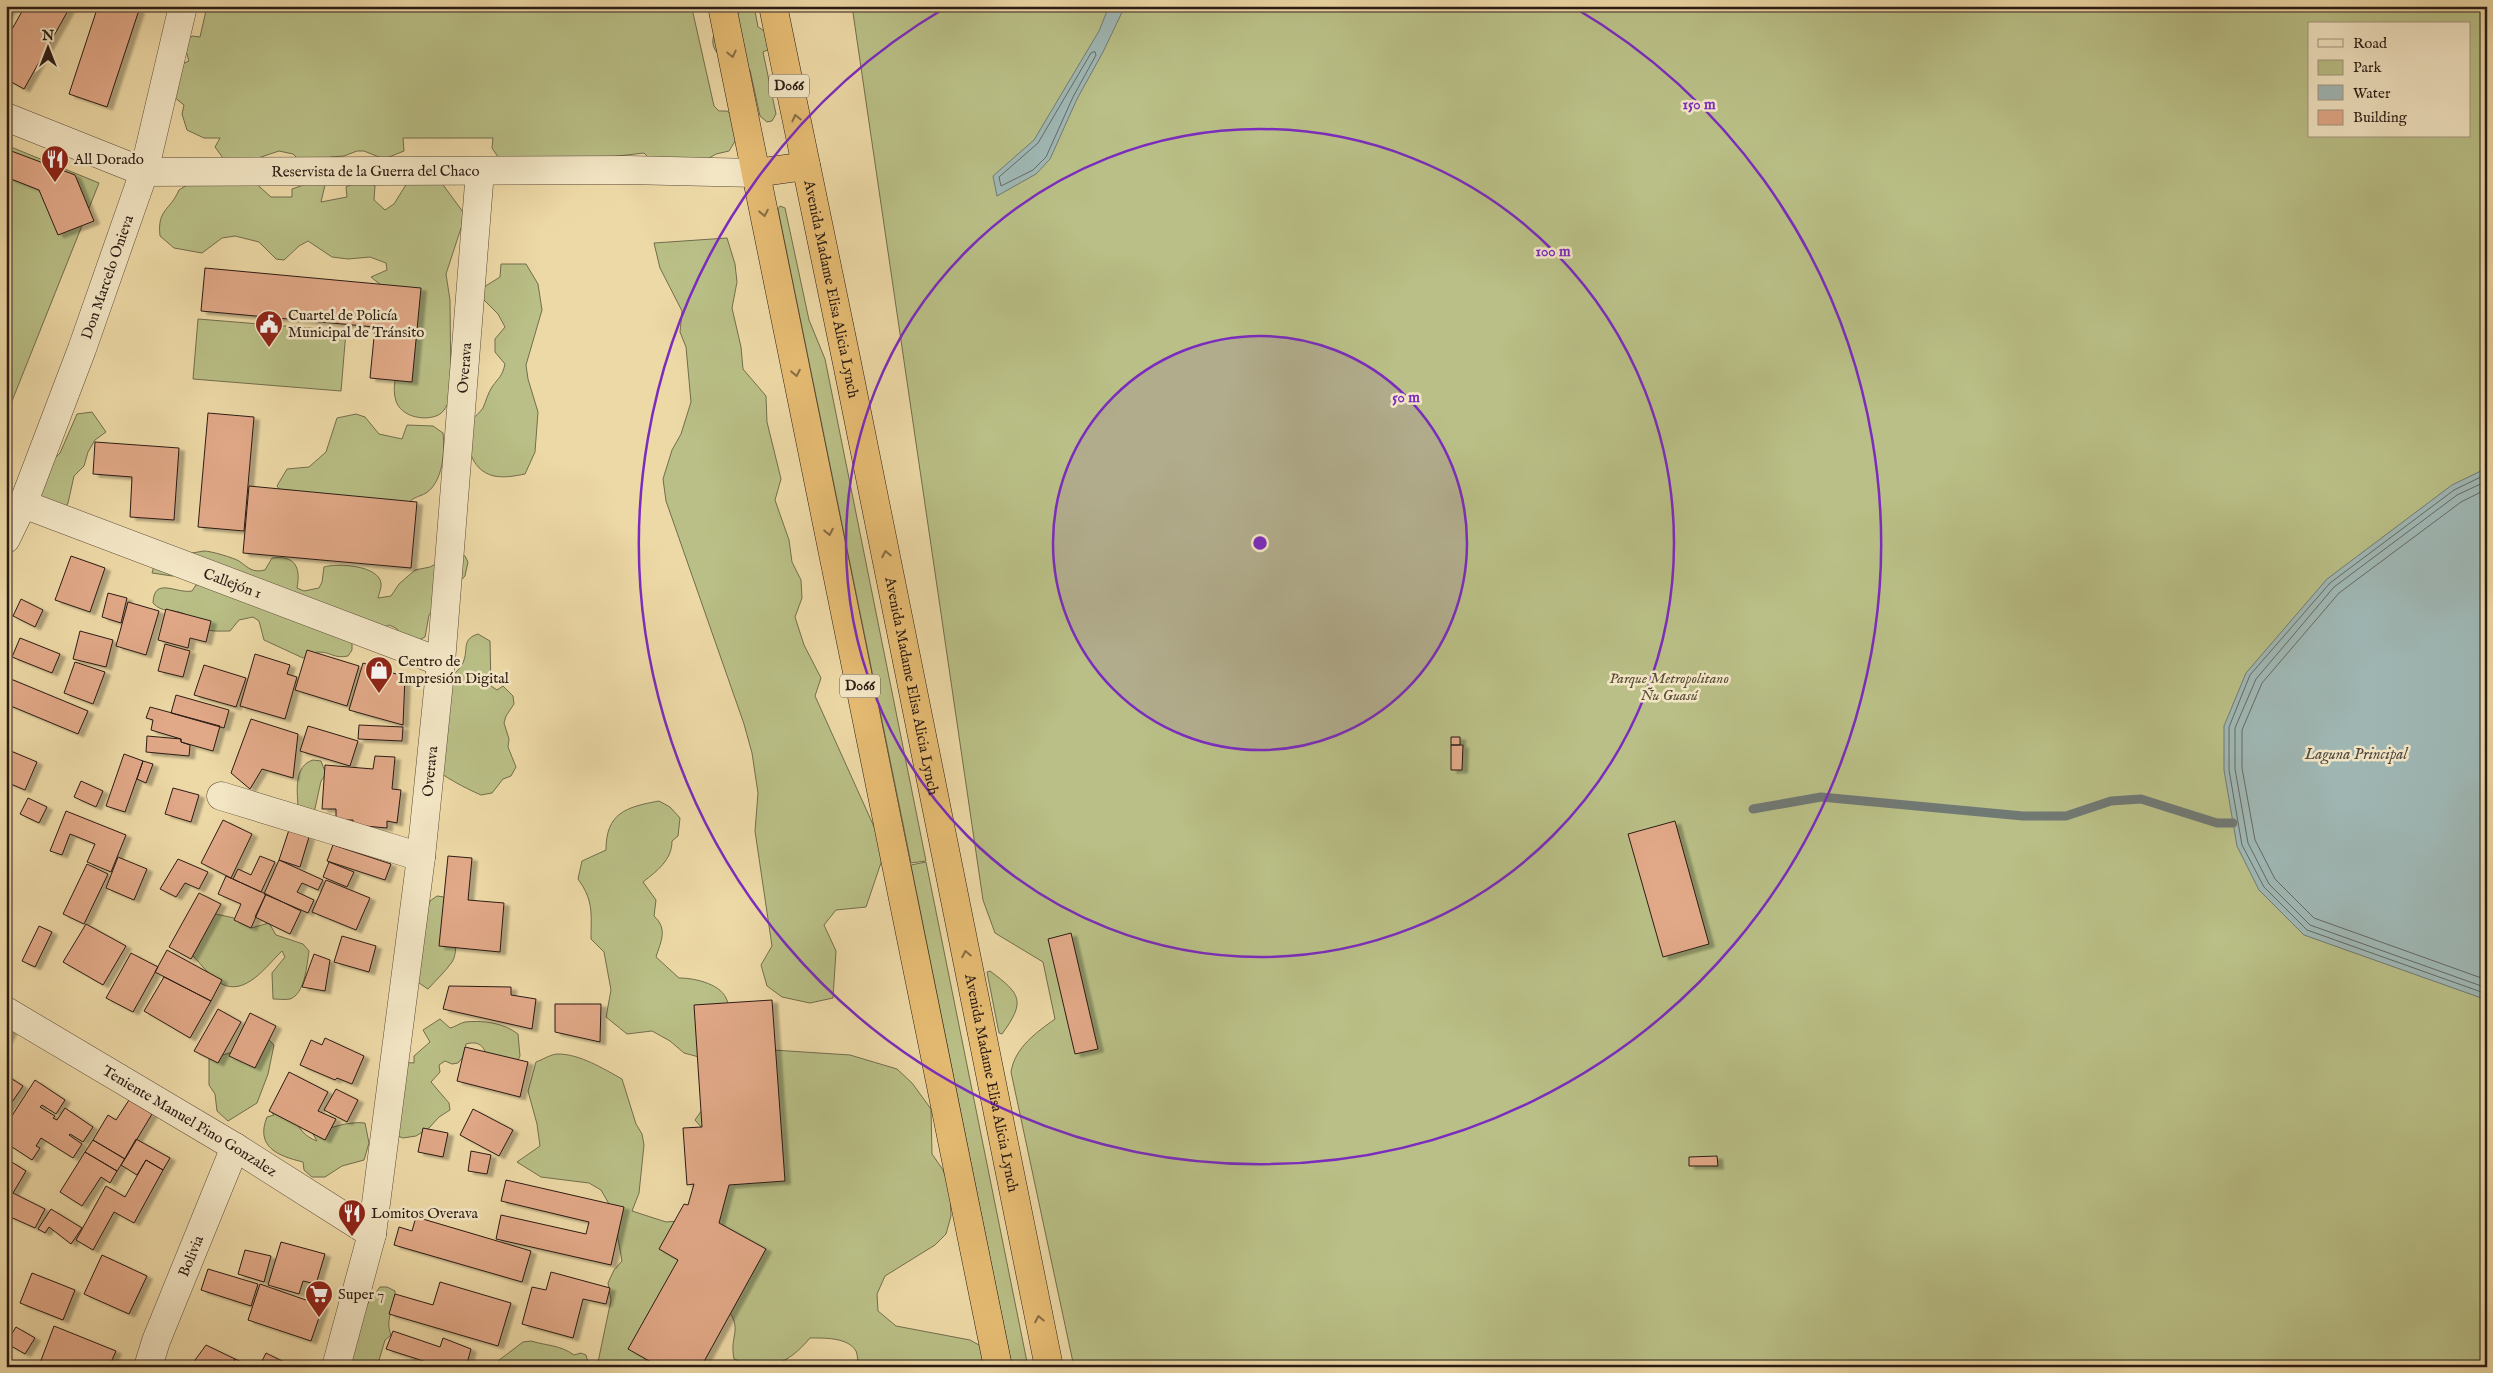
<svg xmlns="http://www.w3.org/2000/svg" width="2493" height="1373" viewBox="0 0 2493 1373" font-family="'IM FELL English',serif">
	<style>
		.green { fill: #b9bf86; stroke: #726d4d; fill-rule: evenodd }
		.water { fill: #9fb7b4; stroke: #717974 }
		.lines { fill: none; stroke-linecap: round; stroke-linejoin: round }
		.shore { stroke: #656964; stroke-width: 1 }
		.stream { stroke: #717974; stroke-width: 9 }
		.building { fill: #e2a988; stroke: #2b1b14; filter: url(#shadow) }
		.minor-casing { stroke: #5c4a38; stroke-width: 29 }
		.trunk-casing { stroke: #2b1b14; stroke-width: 29 }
		.minor { stroke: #f3e6c5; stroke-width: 28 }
		.trunk { stroke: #e6bc73; stroke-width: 28 }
		.oneway { stroke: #886c44 }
		.ring { fill: none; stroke: #7b2cbf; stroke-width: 2.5 }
		.labels { text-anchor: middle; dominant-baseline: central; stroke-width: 5; stroke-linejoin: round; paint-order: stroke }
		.shield { fill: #f3e6c5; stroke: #675849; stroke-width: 1 }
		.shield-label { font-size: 14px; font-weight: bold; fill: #2b1b14 }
		.poi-label { font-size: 15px; fill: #2b1b14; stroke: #f3e6c5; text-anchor: start }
		.street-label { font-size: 15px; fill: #2b1b14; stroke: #f3e6c5 }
		.park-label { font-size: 15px; font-style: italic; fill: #564c36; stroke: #f3e6c5 }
		.water-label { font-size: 16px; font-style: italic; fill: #4e4a44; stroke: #f3e6c5 }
		.centre { fill: #7b2cbf; stroke: #f3e6c5; stroke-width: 2.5 }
		.ring-label { font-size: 15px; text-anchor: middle; font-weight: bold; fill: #7b2cbf; stroke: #f3e6c5; stroke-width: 5; stroke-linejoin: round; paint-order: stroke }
	</style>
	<defs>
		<filter id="shadow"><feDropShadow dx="5.5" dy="3" stdDeviation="1" flood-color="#0004"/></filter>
	</defs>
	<rect width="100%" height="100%" fill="#edd9a6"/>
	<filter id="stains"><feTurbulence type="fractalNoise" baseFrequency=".004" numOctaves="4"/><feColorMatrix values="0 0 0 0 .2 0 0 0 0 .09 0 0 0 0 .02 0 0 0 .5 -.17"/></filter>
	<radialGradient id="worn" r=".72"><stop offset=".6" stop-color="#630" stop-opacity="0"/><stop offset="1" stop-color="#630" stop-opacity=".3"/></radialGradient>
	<!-- green -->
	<path class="green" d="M207,6H695L693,13L714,106L719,111H727L733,116L737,138L729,151L716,154L704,161L653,162L644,153L583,160H500L492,148L493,138H403L404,151L384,159L364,151H357L344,156L330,157L325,162L298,159L293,154L279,151L252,160L223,158L215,147L220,138H204L187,130L182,114L184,105L174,97L182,64L189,61C186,51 183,44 192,36L200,37Z
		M738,6H754L758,27L771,35L774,47L763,52L776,114L772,121L767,122L760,116L750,70C741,71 737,67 729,63C702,46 713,30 731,12L739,13Z
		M852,6H2487V1367H1074L1011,1072C1015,1047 1037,1032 1055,1019L1043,962L995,933L983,900ZM2309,24H2469V136H2309Z
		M6,145L99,183L6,416Z
		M366,178L375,186L374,200L385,210L394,204L407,183L441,182L463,212L462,225L446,274L450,300L451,395C448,403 445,413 436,416C422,421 401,416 396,401C391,385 398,372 400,356C402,337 398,316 397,298L371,277L387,270L386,263L370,257L348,259L332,257L308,241L299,246L284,260L276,259L259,242L235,236L222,238L202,253L174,248L160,236C157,209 170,211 179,190L187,185L252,180L271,197H292V189L321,179L325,185L321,202L347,197L346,187Z
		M780,206L785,208L809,320L825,359L926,861L911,863L778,209Z
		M727,238L735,264L737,282L732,308L741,347L743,369L766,396L767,422L781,479L775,500L789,540L792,562L801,580L802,598L795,617L804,645L821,678L815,696L885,851L866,907L836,910L824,925L836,951L833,998L810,1003L782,997L767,986L761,965L772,946L755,831L758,793L752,753L744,724L666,501L663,479L672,450L681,434L691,402L686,347L680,332L682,311L660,268L654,243Z
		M501,264H526L538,284L542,310L526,365L528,379L538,412L535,452L525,474C515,476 504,478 494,476C469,470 464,441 473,420C475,415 481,412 483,408C486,401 488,393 492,387C499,377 502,377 505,364L495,352V339L505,327L498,314L476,292L500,277Z
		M198,319L346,331L341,391L193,379Z
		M92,412L106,432L95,440L88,452L84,466L74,476L68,503L61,516L37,518L41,490L50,463L60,453L77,414Z
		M356,414L365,417L379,434L402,439L407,425L433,426L443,433C445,451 443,482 426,493C419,497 413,497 409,503L282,493L277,486L287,469L309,467L326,452L337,418Z
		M204,551C211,551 234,558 239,561C249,568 252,573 265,570L272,558C295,555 301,567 297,588L304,591L319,588L322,582L324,567C337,563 378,565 381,583C382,587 379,593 378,598L391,596L399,584L415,570L430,567L459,551L465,556L468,562L465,576L429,615L425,637L419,640L400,633L396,628L389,625L352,643V650L348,656C334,659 331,652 319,652C313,652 308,656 303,658L264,640L259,621L253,617L239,620L230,631C221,631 209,632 202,628C195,623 190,616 182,613C171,609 162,613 153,603C154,576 176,594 192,591L196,585L204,584L199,570L172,576L152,573L156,559Z
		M478,634L490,641L491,686L497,690L503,686L513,696L514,704L506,716L504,723L509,739L508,747L516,767L511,776L503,779L492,793L481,795C463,787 446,778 431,766L452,676C457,671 462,667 464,660C468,648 462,639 478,634Z
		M313,760L321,761L326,774L321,781L314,813L298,806C297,790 294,766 313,760Z
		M659,801L670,807L680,818L678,836L672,841C672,860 657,871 643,882L656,900L654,916C668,929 661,941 656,957L679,978C693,978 719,983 726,998C729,1004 730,1011 732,1017L699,1057L684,1053L670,1041L652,1031L627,1034L606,1017L611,990L604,952L591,939C591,914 594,901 578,879L582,861L606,850C606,813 626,807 659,801Z
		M926,862L1028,1367H1012L911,865Z
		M437,896L444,897C449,914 462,946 452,962C445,972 436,980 428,989L413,979L424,919L430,901Z
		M216,914L234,918L251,928L269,923L276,935L303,944L309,951C307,964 305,994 290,999C285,1000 278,999 273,999L272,973L285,957L282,951C267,965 245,998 220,983C209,976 199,961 189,952L207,919Z
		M990,971C1021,994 1026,1001 1002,1034L999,1033L987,972Z
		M440,1019L450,1028C455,1027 460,1023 465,1022C483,1020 504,1023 518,1034L520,1056L517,1062L487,1056C483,1044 477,1041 466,1044L463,1057L458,1063L452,1064L445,1061L439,1065L440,1072L431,1082L449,1103L450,1110L439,1117L429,1128L416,1136L403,1138L390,1133L400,1062L414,1063V1056L430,1042L423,1030Z
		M269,1040L274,1045L268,1074L257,1103L228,1121L217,1111L215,1094L209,1085V1059L246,1048L254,1041Z
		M773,1050L850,1055L897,1069L912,1083L931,1109L932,1154L943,1170L950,1189L951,1216L946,1234L935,1245L885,1276L877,1294L878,1311L896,1326L970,1340L986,1349L994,1367H861C857,1362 858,1356 856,1351C848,1337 823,1338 810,1338C787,1365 767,1373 734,1359C729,1333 744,1332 726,1306L672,1367H597L611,1300L608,1283L614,1270L622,1261L613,1211L601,1190L589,1183L541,1177L517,1162L540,1146L537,1124L528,1091L536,1062C542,1060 551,1054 558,1054C580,1054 604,1069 622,1079L636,1124L642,1134L644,1145L639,1193L632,1211L666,1222L703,1219L707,1134L695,1120L702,1110Z
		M272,1113L294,1117C299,1129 304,1136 317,1141L313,1134C329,1128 348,1121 365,1123L369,1143L364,1160L342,1166L325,1177H312L304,1170L303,1162C278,1156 255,1147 267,1117L274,1115Z
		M380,1287H387L395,1291C396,1309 384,1317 391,1335L385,1340L377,1367H343L357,1318Z
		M531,1341C548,1346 560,1345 574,1355L581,1353L586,1355L589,1366L490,1367L523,1342Z"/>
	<!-- water -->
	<path class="water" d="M1109,6H1125L1103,52L1077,99L1050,159L1036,174L997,196L993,176L1034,140L1099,31Z
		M2487,468V1000L2304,935L2259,890L2237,846L2224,770V726L2246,673L2327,579L2452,485Z"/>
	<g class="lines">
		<!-- shore -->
		<path class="shore" d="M1095,52L1096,55L1073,97L1046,157L1033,170L1001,186L999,177L1038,143L1091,53Z
			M2487,474L2454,490L2330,583L2250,675L2229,727V770L2242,845L2264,887L2307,930L2487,994
			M2487,481L2457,495L2334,587L2256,679L2235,728V769L2248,843L2269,884L2310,925L2487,988
			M2487,489L2461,502L2339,593L2262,683L2242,730V768L2255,840L2275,879L2314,918L2487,980"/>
		<!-- stream -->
		<path class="stream" d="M1753,809L1821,797L2023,816H2066L2111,801L2141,799L2217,823H2233"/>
	</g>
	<!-- building -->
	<path class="building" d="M6,6H11L6,17Z
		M25,6L70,7L24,89L6,79V40Z
		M98,6H127L139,10L107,107L69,94Z
		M6,149L75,175L94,221L58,235L39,190L6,177Z
		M205,268L421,288L412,382L370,378L375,327L201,311Z
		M208,413L254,417L244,531L198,527Z
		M95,442L179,448L174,520L130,517L132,477L93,474Z
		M249,486L417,502L411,568L243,553Z
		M71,556L105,568L90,612L55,600Z
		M108,593L127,598L121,623L102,617Z
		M21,599L43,610L35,627L13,616Z
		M128,602L159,611L146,655L116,646Z
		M166,609L211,621L206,642L190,638L188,648L158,640Z
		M80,631L113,640L106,667L73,659Z
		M20,638L60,654L52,673L12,657Z
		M165,644L190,651L183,677L158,671Z
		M307,650L359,666L347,706L295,690Z
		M255,654L290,665L287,674L297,677L285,719L240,706Z
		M75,662L105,672L93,704L64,693Z
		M363,663L405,677L403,725L349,710Z
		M204,665L246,678L236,707L194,695Z
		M6,677L88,711L78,734L6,704Z
		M176,695L229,710L224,728L171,713Z
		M150,707L220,726L213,751L181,742V739L151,730L153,720L146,718Z
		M251,719L298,734L293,778L262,769L250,789L231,773Z
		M359,725L403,727L402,741L358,739Z
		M308,726L358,741L350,766L300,751Z
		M147,736L181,739V742L190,745L189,756L146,752Z
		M1451,737H1460V745H1451Z
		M1451,745H1463L1462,770H1451Z
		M6,749L37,762L25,790L6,782Z
		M124,754L143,761L125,812L106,806Z
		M375,756L395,757L392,789L401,790L397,823L387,821V828L354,825L353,820H336V809H322L325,765L373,769Z
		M143,761L153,764L146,783L137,779Z
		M81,781L103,791L96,807L74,797Z
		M173,788L199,795L191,822L165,814Z
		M28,798L47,807L39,823L20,814Z
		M66,811L126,835L111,872L87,862L95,844L70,834L62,855L50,851Z
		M223,820L252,834L231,878L201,863Z
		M1675,821L1709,944L1663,957L1628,834Z
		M289,830L309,837L300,867L279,860Z
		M333,845L391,864L385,880L327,861Z
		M260,856L275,862L261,892L233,879L238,869L251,875Z
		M448,856L472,858L468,900L504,903L500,952L439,946Z
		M118,857L147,869L134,900L106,888Z
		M178,859L208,872L199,889L185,883L176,897L160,889Z
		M279,860L323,880L318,890L302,883L297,892L314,900L308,913L264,894Z
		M329,862L354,872L347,887L323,877Z
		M87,864L108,874L84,924L63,914Z
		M226,876L266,894L251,928L234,920L241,904L218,894Z
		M326,880L370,898L356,930L312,912Z
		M199,893L221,904L191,959L169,947Z
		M266,894L301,911L290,934L255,917Z
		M86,924L126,946L103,985L63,962Z
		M39,926L52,932L35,967L22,961Z
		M1071,933L1098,1049L1075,1054L1048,939Z
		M342,936L376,946L369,972L334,962Z
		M167,950L222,980L211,1001L155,972Z
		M131,953L158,967L133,1012L106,998Z
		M314,954L330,960L325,991L302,987Z
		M164,977L211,1001L190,1038L144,1011Z
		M449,986L511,987V995L536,999L532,1029L443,1009Z
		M772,1000L785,1181L729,1185L719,1223L766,1249L701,1367H660L628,1349L678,1260L659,1249L684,1204L688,1205L694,1184L687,1185L683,1128L702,1127L694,1005Z
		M555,1004H601L600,1042L555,1032Z
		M218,1009L241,1022L218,1063L194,1051Z
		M250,1013L276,1026L255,1068L229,1056Z
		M6,1024L13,1028L6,1041Z
		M325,1038L364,1056L352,1084L337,1078L335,1080L300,1065L311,1040L322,1045Z
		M465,1047L528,1062L520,1097L457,1081Z
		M289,1072L328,1092L318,1111L336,1119L325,1140L269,1111Z
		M6,1075L23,1086L6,1111Z
		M35,1080L65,1100L56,1114L42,1105L40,1107L55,1116L53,1118L57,1120L65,1108L93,1127L83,1142L70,1134L69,1135L82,1144L73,1158L41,1138L36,1146L40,1148L32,1160L6,1143V1125Z
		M336,1089L358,1100L347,1122L324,1110Z
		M129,1100L152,1114L125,1159L93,1140L108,1115L116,1120Z
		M473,1109L513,1130L499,1156L460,1135Z
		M423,1128L448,1133L443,1157L418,1152Z
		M136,1139L170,1158L163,1170L146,1160L137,1175L121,1165Z
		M93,1140L125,1159L117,1171L85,1152Z
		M471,1151L491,1155L487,1174L468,1171Z
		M85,1152L117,1171L110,1183L101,1177L82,1206L60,1192Z
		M1717,1156L1718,1166H1689V1157Z
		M146,1160L163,1170L134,1223L114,1212L93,1250L76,1240L106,1186L125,1197Z
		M10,1161L26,1171L13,1193L45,1209L35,1228L6,1215V1167Z
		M506,1180L624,1207L611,1265L496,1239L501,1215L586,1234L589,1222L501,1201Z
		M51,1209L82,1228L71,1244L49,1227L45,1233L38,1229Z
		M416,1217L531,1251L522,1282L394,1245L399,1227L412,1231Z
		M281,1242L325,1254L316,1284L303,1281L299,1294L268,1285Z
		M245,1250L271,1256L264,1282L238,1274Z
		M102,1255L147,1276L129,1314L84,1294Z
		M208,1269L258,1284L251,1306L201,1290Z
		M551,1272L610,1288L606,1304L583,1299L573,1338L522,1324L532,1287L546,1290Z
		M32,1273L75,1290L63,1320L20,1303Z
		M440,1282L511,1303L498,1346L389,1314L395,1294L433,1305Z
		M260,1284L323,1306L311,1341L248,1320Z
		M54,1326L116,1351L109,1367H49L40,1363Z
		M16,1327L35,1338L25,1354L6,1343Z
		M393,1331L440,1347L443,1338L471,1349L466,1367H442L386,1349Z
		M206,1345L235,1359L231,1367H190Z
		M266,1353L276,1358L295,1367H259Z
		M235,1359L247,1364L246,1367H231Z"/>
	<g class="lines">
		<!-- minor casing -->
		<g class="minor-casing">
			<g id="minor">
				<path id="s1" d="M6,117L144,172L627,170L756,173"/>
				<path id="s2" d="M23,504L441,662"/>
				<path id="s3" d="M6,539L23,504L82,349L144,172L183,6"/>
				<path d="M221,796L421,857"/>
				<path id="s4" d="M6,1011L235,1147L372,1234"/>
				<path id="s5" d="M148,1367L156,1341L235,1147"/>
				<path id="s6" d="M336,1367L372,1234L421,857L441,662L480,171"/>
			</g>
		</g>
		<!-- trunk casing -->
		<g class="trunk-casing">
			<g id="trunk">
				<path d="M722,6L998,1367"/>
				<path id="s7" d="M773,6L847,363L1049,1367"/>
				<path d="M756,173L806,166"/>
			</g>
		</g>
		<!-- minor -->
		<use href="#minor" class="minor"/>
		<!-- trunk -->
		<use href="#trunk" class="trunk"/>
	</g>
	<!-- one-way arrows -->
	<defs><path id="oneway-chevron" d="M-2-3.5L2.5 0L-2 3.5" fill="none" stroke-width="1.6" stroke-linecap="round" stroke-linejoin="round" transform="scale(1.25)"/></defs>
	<g class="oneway">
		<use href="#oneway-chevron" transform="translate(732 54) rotate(78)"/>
		<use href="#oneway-chevron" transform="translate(796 118) rotate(-103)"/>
		<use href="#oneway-chevron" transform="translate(764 213) rotate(79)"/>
		<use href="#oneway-chevron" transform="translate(796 373) rotate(79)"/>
		<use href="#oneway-chevron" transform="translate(829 532) rotate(79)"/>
		<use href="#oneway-chevron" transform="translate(886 554) rotate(-101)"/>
		<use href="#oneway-chevron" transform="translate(966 954) rotate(-101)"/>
		<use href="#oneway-chevron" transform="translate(1039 1319) rotate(-101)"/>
	</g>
	<!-- distance rings -->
	<circle cx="1260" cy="543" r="207" fill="#7b2cbf" fill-opacity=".12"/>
	<g class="ring">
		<circle cx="1260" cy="543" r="207"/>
		<circle cx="1260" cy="543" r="414"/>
		<path d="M1575 8A621 621 0 1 1 945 8"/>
	</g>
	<!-- icons -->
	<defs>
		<g id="restaurant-pin" transform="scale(1.4375)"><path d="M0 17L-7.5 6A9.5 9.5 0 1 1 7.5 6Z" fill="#8f2418" stroke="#f3e6c5"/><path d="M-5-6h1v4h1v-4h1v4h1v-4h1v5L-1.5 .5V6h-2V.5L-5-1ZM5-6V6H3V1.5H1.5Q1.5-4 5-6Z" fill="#fff"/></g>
		<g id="civic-pin" transform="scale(1.4375)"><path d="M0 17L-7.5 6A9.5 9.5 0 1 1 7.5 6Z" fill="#8f2418" stroke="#f3e6c5"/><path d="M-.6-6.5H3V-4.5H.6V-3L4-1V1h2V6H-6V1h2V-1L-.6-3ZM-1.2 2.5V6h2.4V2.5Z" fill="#fff"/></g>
		<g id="shop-pin" transform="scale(1.4375)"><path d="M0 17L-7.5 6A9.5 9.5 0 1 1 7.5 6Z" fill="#8f2418" stroke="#f3e6c5"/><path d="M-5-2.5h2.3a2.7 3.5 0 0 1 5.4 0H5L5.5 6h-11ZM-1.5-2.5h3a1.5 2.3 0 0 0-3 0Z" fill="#fff"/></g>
		<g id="supermarket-pin" transform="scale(1.4375)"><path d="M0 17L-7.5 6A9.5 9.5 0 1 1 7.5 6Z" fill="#8f2418" stroke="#f3e6c5"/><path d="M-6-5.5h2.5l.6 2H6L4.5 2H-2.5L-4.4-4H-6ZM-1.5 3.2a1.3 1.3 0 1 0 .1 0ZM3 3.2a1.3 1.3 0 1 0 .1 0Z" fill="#fff"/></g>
	</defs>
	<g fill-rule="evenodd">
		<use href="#restaurant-pin" x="55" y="159"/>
		<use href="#civic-pin" x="269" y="324"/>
		<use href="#shop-pin" x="379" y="670"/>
		<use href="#restaurant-pin" x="352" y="1213"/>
		<use href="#supermarket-pin" x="319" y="1294"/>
	</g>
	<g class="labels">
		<!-- shield labels -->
		<g class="shield">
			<rect x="769" y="74.5" width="40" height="23" rx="4"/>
			<rect x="840" y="674.5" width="40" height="23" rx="4"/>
		</g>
		<g class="shield-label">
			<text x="789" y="86">D066</text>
			<text x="860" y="686">D066</text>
		</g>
		<!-- poi labels -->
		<g class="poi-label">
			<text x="74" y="159">All Dorado</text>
			<text x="288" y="315">Cuartel de Policía<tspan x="288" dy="17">Municipal de Tránsito</tspan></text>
			<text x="398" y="661">Centro de<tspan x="398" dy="17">Impresión Digital</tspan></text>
			<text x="371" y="1213">Lomitos Overava</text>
			<text x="338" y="1294">Super 7</text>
		</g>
		<!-- street labels -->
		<g class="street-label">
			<text stroke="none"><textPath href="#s1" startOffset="380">Reservista de la Guerra del Chaco</textPath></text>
			<text stroke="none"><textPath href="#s3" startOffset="281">Don Marcelo Onieva</textPath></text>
			<text stroke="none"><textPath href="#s7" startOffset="289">Avenida Madame Elisa Alicia Lynch</textPath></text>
			<text stroke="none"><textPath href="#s6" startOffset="1009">Overava</textPath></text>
			<text stroke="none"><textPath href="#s2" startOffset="224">Callejón 1</textPath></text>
			<text stroke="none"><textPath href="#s7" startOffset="694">Avenida Madame Elisa Alicia Lynch</textPath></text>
			<text stroke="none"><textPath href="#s6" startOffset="604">Overava</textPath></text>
			<text stroke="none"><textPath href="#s7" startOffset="1099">Avenida Madame Elisa Alicia Lynch</textPath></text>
			<text stroke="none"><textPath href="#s4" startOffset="214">Teniente Manuel Pino Gonzalez</textPath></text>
			<text stroke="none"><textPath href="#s5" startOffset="119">Bolivia</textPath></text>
		</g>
		<!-- park labels -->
		<g class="park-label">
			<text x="1669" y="678">Parque Metropolitano<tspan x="1669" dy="17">Ñu Guasú</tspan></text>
		</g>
		<!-- water labels -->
		<g class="water-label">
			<text x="2356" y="755">Laguna Principal</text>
		</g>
	</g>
	<circle cx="1260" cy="543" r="8" class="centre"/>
	<g class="ring-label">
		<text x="1699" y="109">150 m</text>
		<text x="1553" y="256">100 m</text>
		<text x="1406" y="402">50 m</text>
	</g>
	<!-- margin -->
	<rect width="2493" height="1373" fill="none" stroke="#edd9a6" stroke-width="25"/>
	<rect x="8" y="8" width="2478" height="1358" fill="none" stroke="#2b1b14" stroke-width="2.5"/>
	<rect x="12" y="12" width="2468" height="1348" fill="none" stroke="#2b1b14"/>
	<!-- legend -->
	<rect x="2308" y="22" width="162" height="115" fill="#f3e6c5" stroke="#a3957e"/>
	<rect x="2318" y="39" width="25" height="8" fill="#f3e6c5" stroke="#a3957e"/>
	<text x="2353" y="48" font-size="15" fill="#2b1b14">Road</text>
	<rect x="2318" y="60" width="25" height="15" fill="#b9bf86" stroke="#a3957e"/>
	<text x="2353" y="72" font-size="15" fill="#2b1b14">Park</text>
	<rect x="2318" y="85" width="25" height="15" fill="#9fb7b4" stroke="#a3957e"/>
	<text x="2353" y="98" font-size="15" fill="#2b1b14">Water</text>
	<rect x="2318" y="110" width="25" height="15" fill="#e2a988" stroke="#a3957e"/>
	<text x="2353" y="122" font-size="15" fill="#2b1b14">Building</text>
	<!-- north arrow -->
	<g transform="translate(48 48)" stroke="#f3e6c5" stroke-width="4" paint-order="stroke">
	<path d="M0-4L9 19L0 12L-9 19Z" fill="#2b1b14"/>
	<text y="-8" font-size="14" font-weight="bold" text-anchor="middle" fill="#2b1b14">N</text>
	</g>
	<rect width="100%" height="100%" filter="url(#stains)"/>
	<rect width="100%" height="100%" fill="url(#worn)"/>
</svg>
